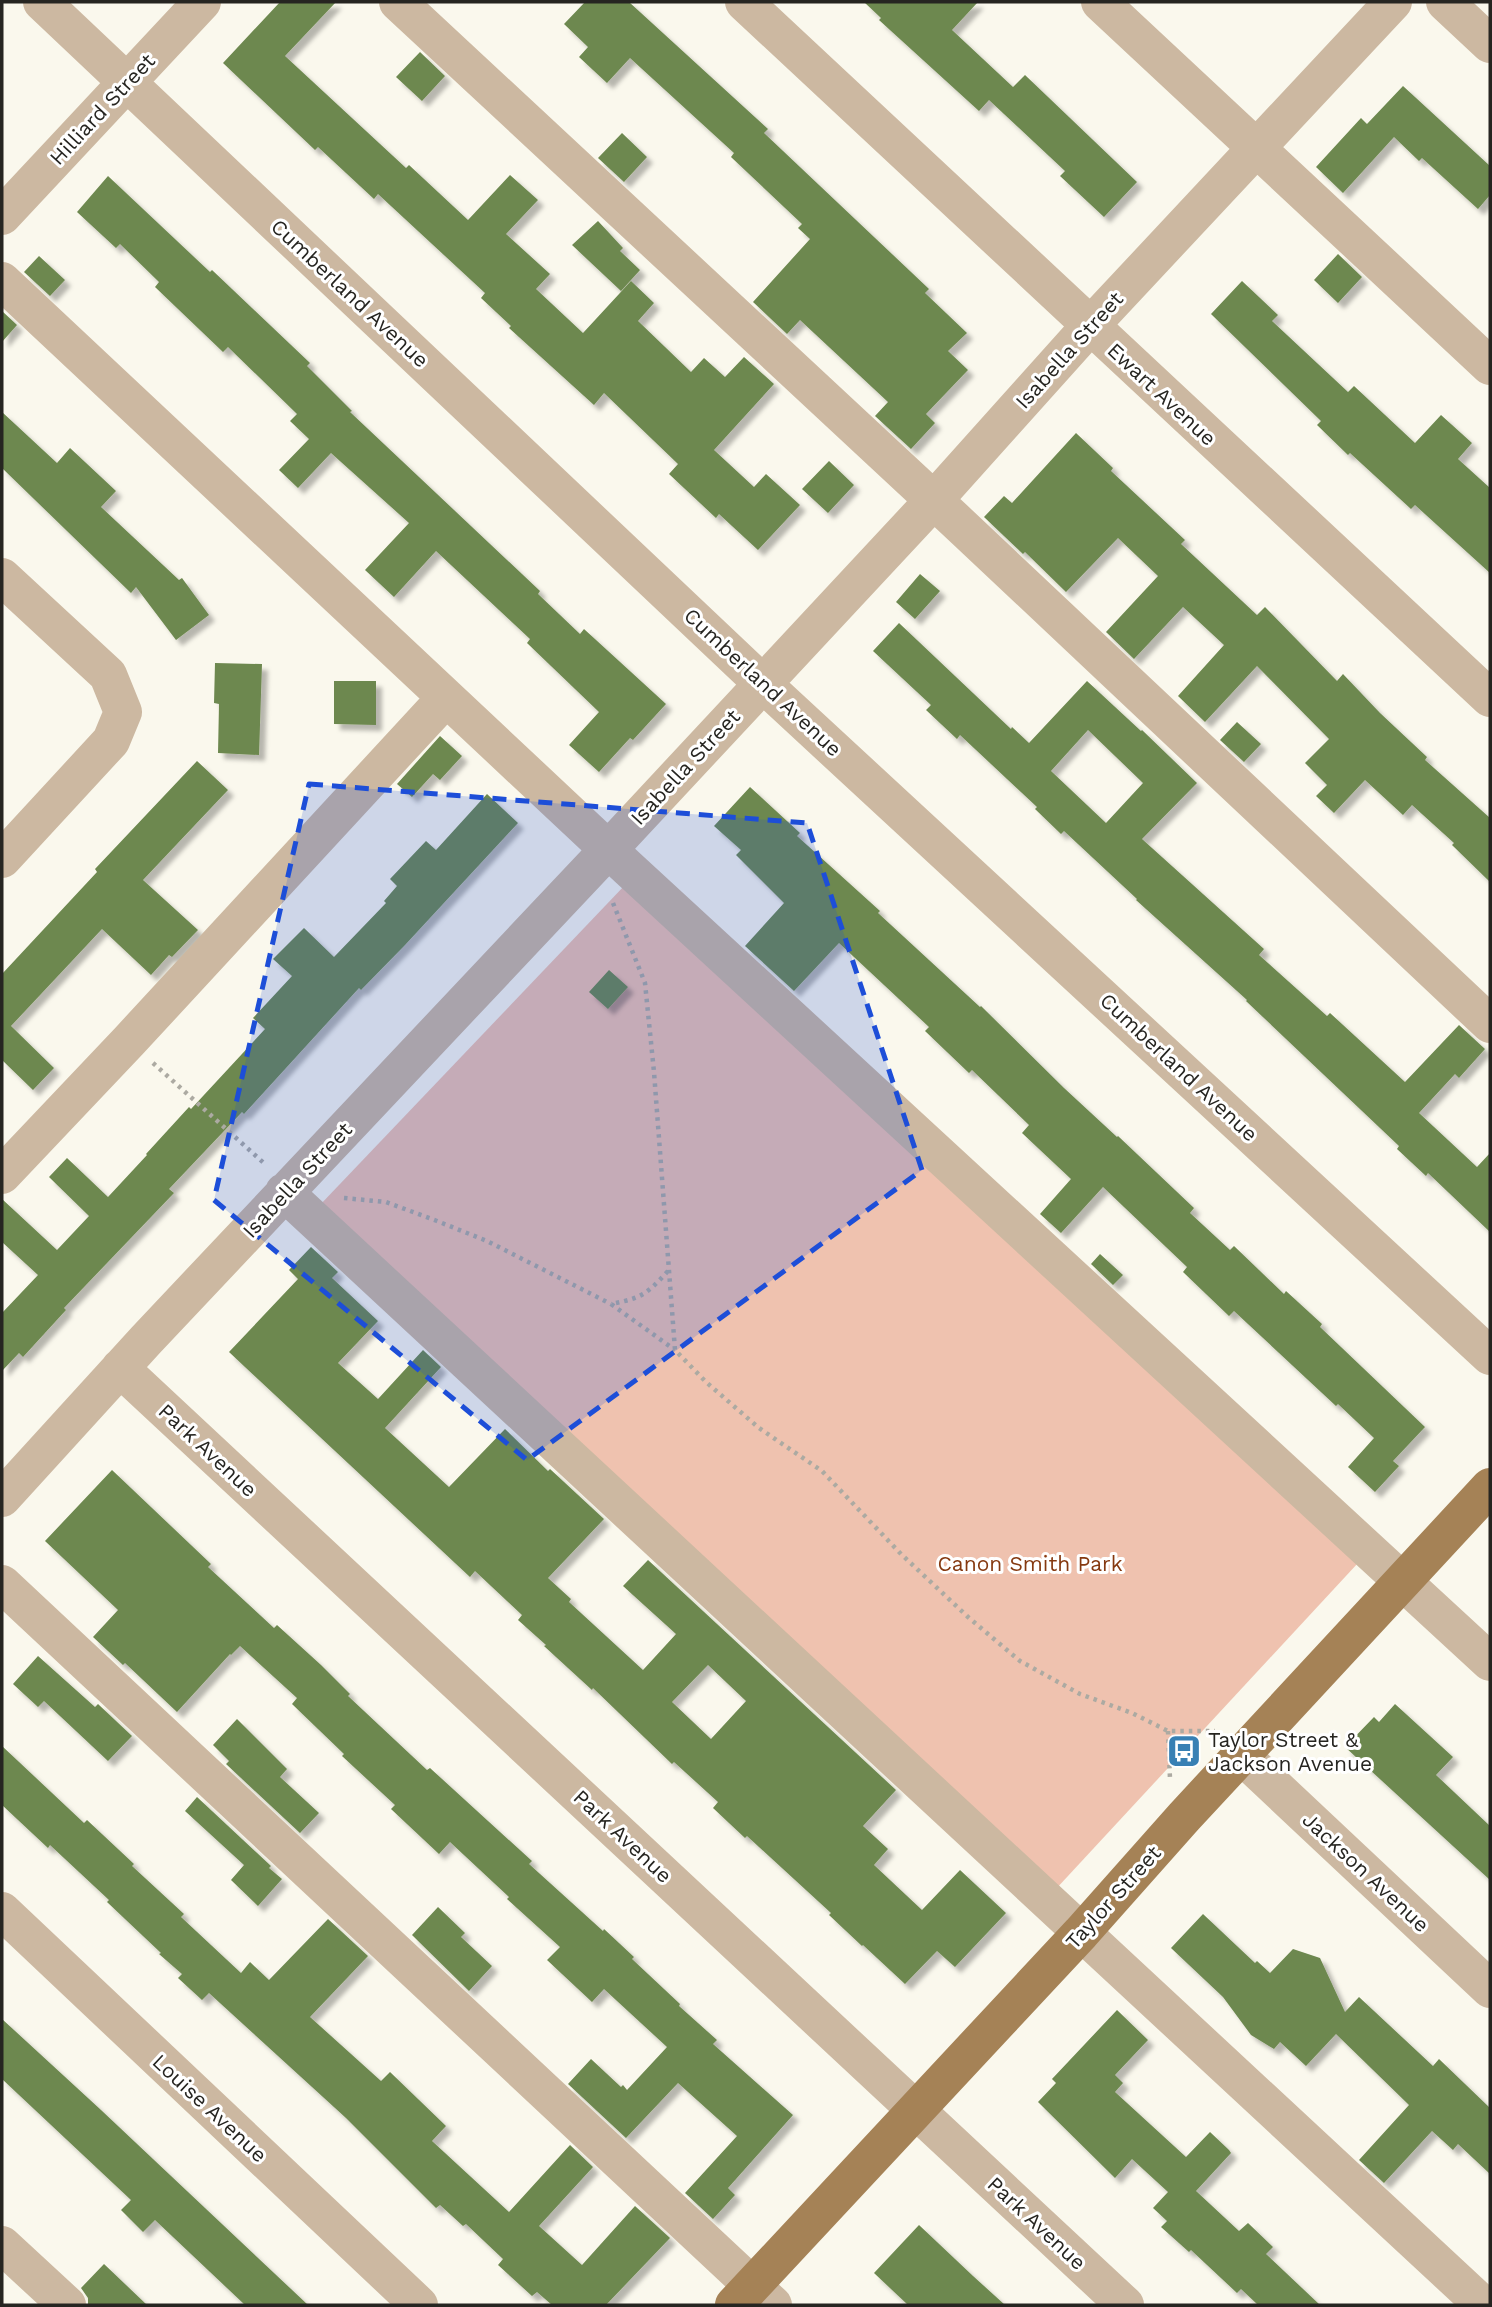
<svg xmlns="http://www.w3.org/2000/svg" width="1492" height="2307" viewBox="0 0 1492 2307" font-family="'Work Sans',sans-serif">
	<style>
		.green { fill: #efc2af }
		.building { fill: #6d884f; fill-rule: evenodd; filter: url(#shadow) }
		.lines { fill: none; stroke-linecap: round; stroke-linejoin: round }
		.path { stroke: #acaaa2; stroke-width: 4.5; stroke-dasharray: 3.5 5; stroke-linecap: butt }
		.minor { stroke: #ccb8a1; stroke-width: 38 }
		.major { stroke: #a58256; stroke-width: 38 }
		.marked { fill: #1d4ed8; fill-opacity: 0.2; stroke: #1d4ed8; stroke-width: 5; stroke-dasharray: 14 9; stroke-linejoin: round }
		.labels { text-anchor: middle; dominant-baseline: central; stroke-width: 6; stroke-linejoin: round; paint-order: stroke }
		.street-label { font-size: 21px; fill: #262521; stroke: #fff }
		.park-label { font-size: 21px; fill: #853910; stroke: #fff }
		.poi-label { font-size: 21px; fill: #262521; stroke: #fff; text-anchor: start }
	</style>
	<defs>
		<filter id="shadow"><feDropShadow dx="6" dy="6" stdDeviation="2" flood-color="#0004"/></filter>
	</defs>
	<rect width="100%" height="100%" fill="#faf8ed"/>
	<!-- green -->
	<path class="green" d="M626,884L1358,1563L1055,1890L319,1206Z"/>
	<!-- building -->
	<path class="building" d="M280,2H336L285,56L406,168L409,165L468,220L510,175L538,200L506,234L550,274L536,289L583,333L631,281L654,303L638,321L691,372L704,358L725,377L744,357L774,384L714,450L754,487L766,474L800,505L758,550L719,514L716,518L669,474L678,464L604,393L594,405L509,328L511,326L481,298L485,293L378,194L374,199L318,147L315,150L223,63Z
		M585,2H629L768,129L764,133L929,289L925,293L967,333L948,351L968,370L926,414L935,423L911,449L875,416L888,402L800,320L787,334L753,302L810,239L798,228L802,224L731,157L734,153L630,58L607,83L579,57L588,47L564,24Z
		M864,2H978L952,30L1013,87L1025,75L1137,182L1104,217L1060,176L1065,171L989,100L979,111L879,20L881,18Z
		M420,52L445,76L422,101L396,77Z
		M1403,86L1490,166V195L1478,209L1422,158L1419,161L1394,137L1343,193L1316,167L1361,118L1367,124Z
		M622,133L647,157L624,182L598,158Z
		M108,176L210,272L212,270L310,363L307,366L352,411L350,412L540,591L538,594L580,634L584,629L666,704L633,740L630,738L599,772L569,745L599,712L527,643L530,639L436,551L394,597L365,570L409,523L331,453L298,488L279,470L309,439L290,421L297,414L228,347L223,352L155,287L159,282L120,244L116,248L77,212Z
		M598,221L623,248L620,251L640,270L621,291L572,245Z
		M1338,254L1362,277L1338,303L1314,280Z
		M39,256L65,280L50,296L24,272Z
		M1242,281L1278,315L1272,321L1348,392L1354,386L1415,443L1441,415L1472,443L1458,459L1490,488V573L1415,505L1411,509L1350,453L1348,455L1317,425L1321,421L1211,314Z
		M2,311L17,325L2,342Z
		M2,412L57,463L70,448L116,491L101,507L179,580L182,578L209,615L176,640L136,587L131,593L2,468Z
		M1076,433L1113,468L1111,471L1185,540L1181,544L1257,615L1265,607L1337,681L1343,674L1380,713L1427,757L1425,760L1490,818V882L1452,845L1454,843L1412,805L1403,815L1365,780L1334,813L1316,796L1327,785L1305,763L1329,739L1257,666L1205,722L1178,696L1224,645L1183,607L1134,659L1106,632L1158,576L1118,538L1066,592L1025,552L1023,554L984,517L1004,496L1012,503Z
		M829,461L854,485L828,513L802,489Z
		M920,574L940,591L915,619L896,602Z
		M899,623L1011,729L1012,727L1029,743L1087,681L1141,731L1142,730L1197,783L1142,839L1264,949L1259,955L1327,1016L1330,1013L1405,1082L1459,1025L1485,1049L1459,1078L1455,1074L1419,1113L1477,1167L1490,1153V1232L1428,1173L1426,1176L1397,1149L1399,1146L1246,1001L1247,1000L1136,900L1137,899L1064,831L1061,834L1035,809L1037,807L960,735L957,739L926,710L931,705L873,651ZM1088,730L1143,783L1106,823L1051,771Z
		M215,663L262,664L259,755L218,753L219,704L214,703Z
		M334,681H376V725L334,724Z
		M1237,722L1261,744L1244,762L1220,740Z
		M440,736L462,756L440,780L433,774L412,797L397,784Z
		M197,761L228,790L143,880L198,930L172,957L169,955L151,975L102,929L11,1026L54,1068L33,1090L2,1060V974L97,872L95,869Z
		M750,787L800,833L797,836L880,911L878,913L980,1007L981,1006L1064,1088L1117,1137L1118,1136L1194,1208L1190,1213L1230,1250L1234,1246L1284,1294L1286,1291L1322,1324L1320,1327L1425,1427L1393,1461L1399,1466L1375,1492L1348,1467L1374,1438L1338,1404L1336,1406L1234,1311L1229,1316L1183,1272L1187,1267L1103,1187L1061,1233L1040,1214L1071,1179L1022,1133L1029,1125L972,1070L969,1073L925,1031L929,1027L839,943L794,991L745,946L784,903L736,855L741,850L714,826Z
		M487,794L518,823L405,945L361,990L359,988L244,1114L242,1112L169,1189L174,1193L64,1308L66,1310L23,1357L19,1353L2,1371V1313L38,1275L2,1242V1199L57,1250L89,1216L49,1177L67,1158L108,1197L147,1155L146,1154L189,1107L191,1109L265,1029L253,1018L292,976L273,959L304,928L334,957L386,903L384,901L397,886L390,879L426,841L436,850Z
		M609,970L628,987L608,1009L589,992Z
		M311,1247L338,1272L332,1278L378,1321L338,1363L378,1399L423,1350L441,1367L385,1428L449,1487L505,1429L548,1471L550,1469L604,1519L548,1578L571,1599L569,1602L643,1670L676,1634L623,1586L648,1560L896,1790L863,1826L888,1849L874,1865L922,1910L960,1870L1006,1913L955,1967L937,1951L905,1984L863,1945L862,1946L829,1915L831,1913L747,1836L745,1838L713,1808L718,1802L674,1762L672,1764L593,1688L592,1690L544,1646L546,1645L518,1620L522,1615L475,1571L470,1577L229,1352L298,1279L289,1270ZM708,1665L746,1701L711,1739L672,1702Z
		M1100,1254L1123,1275L1113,1285L1091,1264Z
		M112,1470L211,1564L208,1567L274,1628L277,1625L321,1665L350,1694L348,1696L427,1770L430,1768L488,1821L532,1861L529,1864L603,1931L604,1929L634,1957L632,1959L680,2004L679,2006L717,2040L713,2044L793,2115L728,2188L735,2195L713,2219L685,2193L737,2136L678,2083L626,2138L568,2084L591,2059L621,2087L623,2085L627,2090L667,2047L604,1989L592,2002L547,1960L560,1947L507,1899L509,1897L450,1842L439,1854L391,1809L395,1805L342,1756L344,1754L292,1704L297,1698L240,1646L231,1655L230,1654L177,1712L125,1663L123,1665L93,1637L118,1610L45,1541Z
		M38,1656L95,1707L98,1704L132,1736L108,1761L44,1701L38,1707L13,1684Z
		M1395,1704L1453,1757L1436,1775L1490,1826V1880L1345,1747L1374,1717L1379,1722Z
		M237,1719L287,1769L280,1777L319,1813L300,1833L226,1764L229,1761L213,1745Z
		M2,1746L84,1823L87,1820L134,1864L132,1866L184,1914L181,1917L241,1973L250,1962L269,1980L328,1919L368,1956L310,2017L381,2081L390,2072L446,2126L432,2141L509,2212L570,2145L593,2167L539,2226L582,2265L635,2206L670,2238L606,2305H552L537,2292L532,2296L498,2265L503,2259L466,2224L463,2226L440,2205L436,2208L346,2118L209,1993L202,2000L178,1978L182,1974L159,1954L161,1953L107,1902L109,1900L50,1845L48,1848L2,1805Z
		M197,1797L271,1866L269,1868L282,1879L258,1906L231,1880L244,1865L185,1811Z
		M438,1907L465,1933L461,1937L492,1966L469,1991L412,1935Z
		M1203,1914L1255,1963L1257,1961L1270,1973L1293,1949L1320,1958L1345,2012L1359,1997L1433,2066L1439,2059L1490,2108V2174L1458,2144L1453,2150L1432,2131L1384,2183L1359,2160L1409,2105L1336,2034L1306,2066L1280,2042L1274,2049L1251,2035L1223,1997L1171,1948Z
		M1117,2010L1148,2040L1115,2075L1123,2083L1115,2092L1186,2157L1210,2132L1229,2150L1231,2153L1196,2191L1239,2231L1248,2223L1273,2247L1266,2254L1320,2305H1258L1241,2289L1237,2293L1191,2250L1189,2252L1161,2227L1167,2221L1153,2208L1168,2192L1132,2159L1115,2178L1038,2102L1056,2083L1052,2079Z
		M2,2019L101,2110L308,2305H245L155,2220L143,2232L121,2210L131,2200L2,2079Z
		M919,2225L973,2276L1005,2305H908L874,2273Z
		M104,2264L147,2305H88V2298L81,2288Z"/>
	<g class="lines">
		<!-- path -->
		<path class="path" d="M613,903L645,983L654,1072L675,1350L706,1382L759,1428L822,1471L901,1554L968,1617L1020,1661L1080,1694L1132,1713L1168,1731H1215
			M153,1063L266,1165
			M344,1198L386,1202L437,1221L487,1241L611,1304
			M668,1271C647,1294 642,1298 611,1304L675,1350
			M1168,1731L1170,1779"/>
		<!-- minor -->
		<path class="minor" d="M42,2L762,683L1490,1356
			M398,2L956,521L1490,1024
			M744,2L1490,698
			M1100,2L1490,366
			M1445,2L1490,44
			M2,216L202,2
			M2,281L628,868L1490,1662
			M2,577L108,675L123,712L111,741L2,859
			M2,1175L129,1041L445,699
			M284,1192L1483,2305
			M120,1368L1125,2305
			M2,1498L146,1340L608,850L934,500L1090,326L1393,2
			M2,1584L773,2305
			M1242,1756L1490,1989
			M2,1911L419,2305
			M2,2245L67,2305"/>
		<!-- major -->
		<path class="major" d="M734,2305L1081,1933L1184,1817L1490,1487"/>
	</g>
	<!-- marked area -->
	<path class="marked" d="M309,784L807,823L922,1170L527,1460L214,1200Z"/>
	<!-- icons -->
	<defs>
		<g id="bus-square" transform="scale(1.75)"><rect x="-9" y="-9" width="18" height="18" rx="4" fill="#3880b4" stroke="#fff"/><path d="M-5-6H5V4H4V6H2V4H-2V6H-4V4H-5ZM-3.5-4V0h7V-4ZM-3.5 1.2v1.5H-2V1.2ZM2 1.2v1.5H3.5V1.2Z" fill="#fff"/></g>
	</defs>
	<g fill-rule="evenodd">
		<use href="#bus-square" x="1184" y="1751"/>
	</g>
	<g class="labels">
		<!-- street labels -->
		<g class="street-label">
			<text transform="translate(102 109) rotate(-47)">Hilliard Street</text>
			<text transform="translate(350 293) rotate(43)">Cumberland Avenue</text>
			<text transform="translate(1069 350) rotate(-48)">Isabella Street</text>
			<text transform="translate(1162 394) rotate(43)">Ewart Avenue</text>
			<text transform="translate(763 682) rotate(43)">Cumberland Avenue</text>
			<text transform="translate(685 767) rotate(-47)">Isabella Street</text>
			<text transform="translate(1179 1067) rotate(43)">Cumberland Avenue</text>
			<text transform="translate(297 1180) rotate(-47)">Isabella Street</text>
			<text transform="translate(208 1450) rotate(43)">Park Avenue</text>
			<text transform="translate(623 1836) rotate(43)">Park Avenue</text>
			<text transform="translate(1366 1872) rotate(43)">Jackson Avenue</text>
			<text transform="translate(1113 1897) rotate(-48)">Taylor Street</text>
			<text transform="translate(210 2108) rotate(43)">Louise Avenue</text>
			<text transform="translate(1037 2223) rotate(43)">Park Avenue</text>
		</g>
		<!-- park labels -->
		<g class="park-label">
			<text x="1030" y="1563">Canon Smith Park</text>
		</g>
		<!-- poi labels -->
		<g class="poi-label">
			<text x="1208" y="1739">Taylor Street &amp;<tspan x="1208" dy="24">Jackson Avenue</tspan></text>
		</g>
	</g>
	<!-- border -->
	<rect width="1492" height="2307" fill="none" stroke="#262521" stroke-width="7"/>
</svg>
